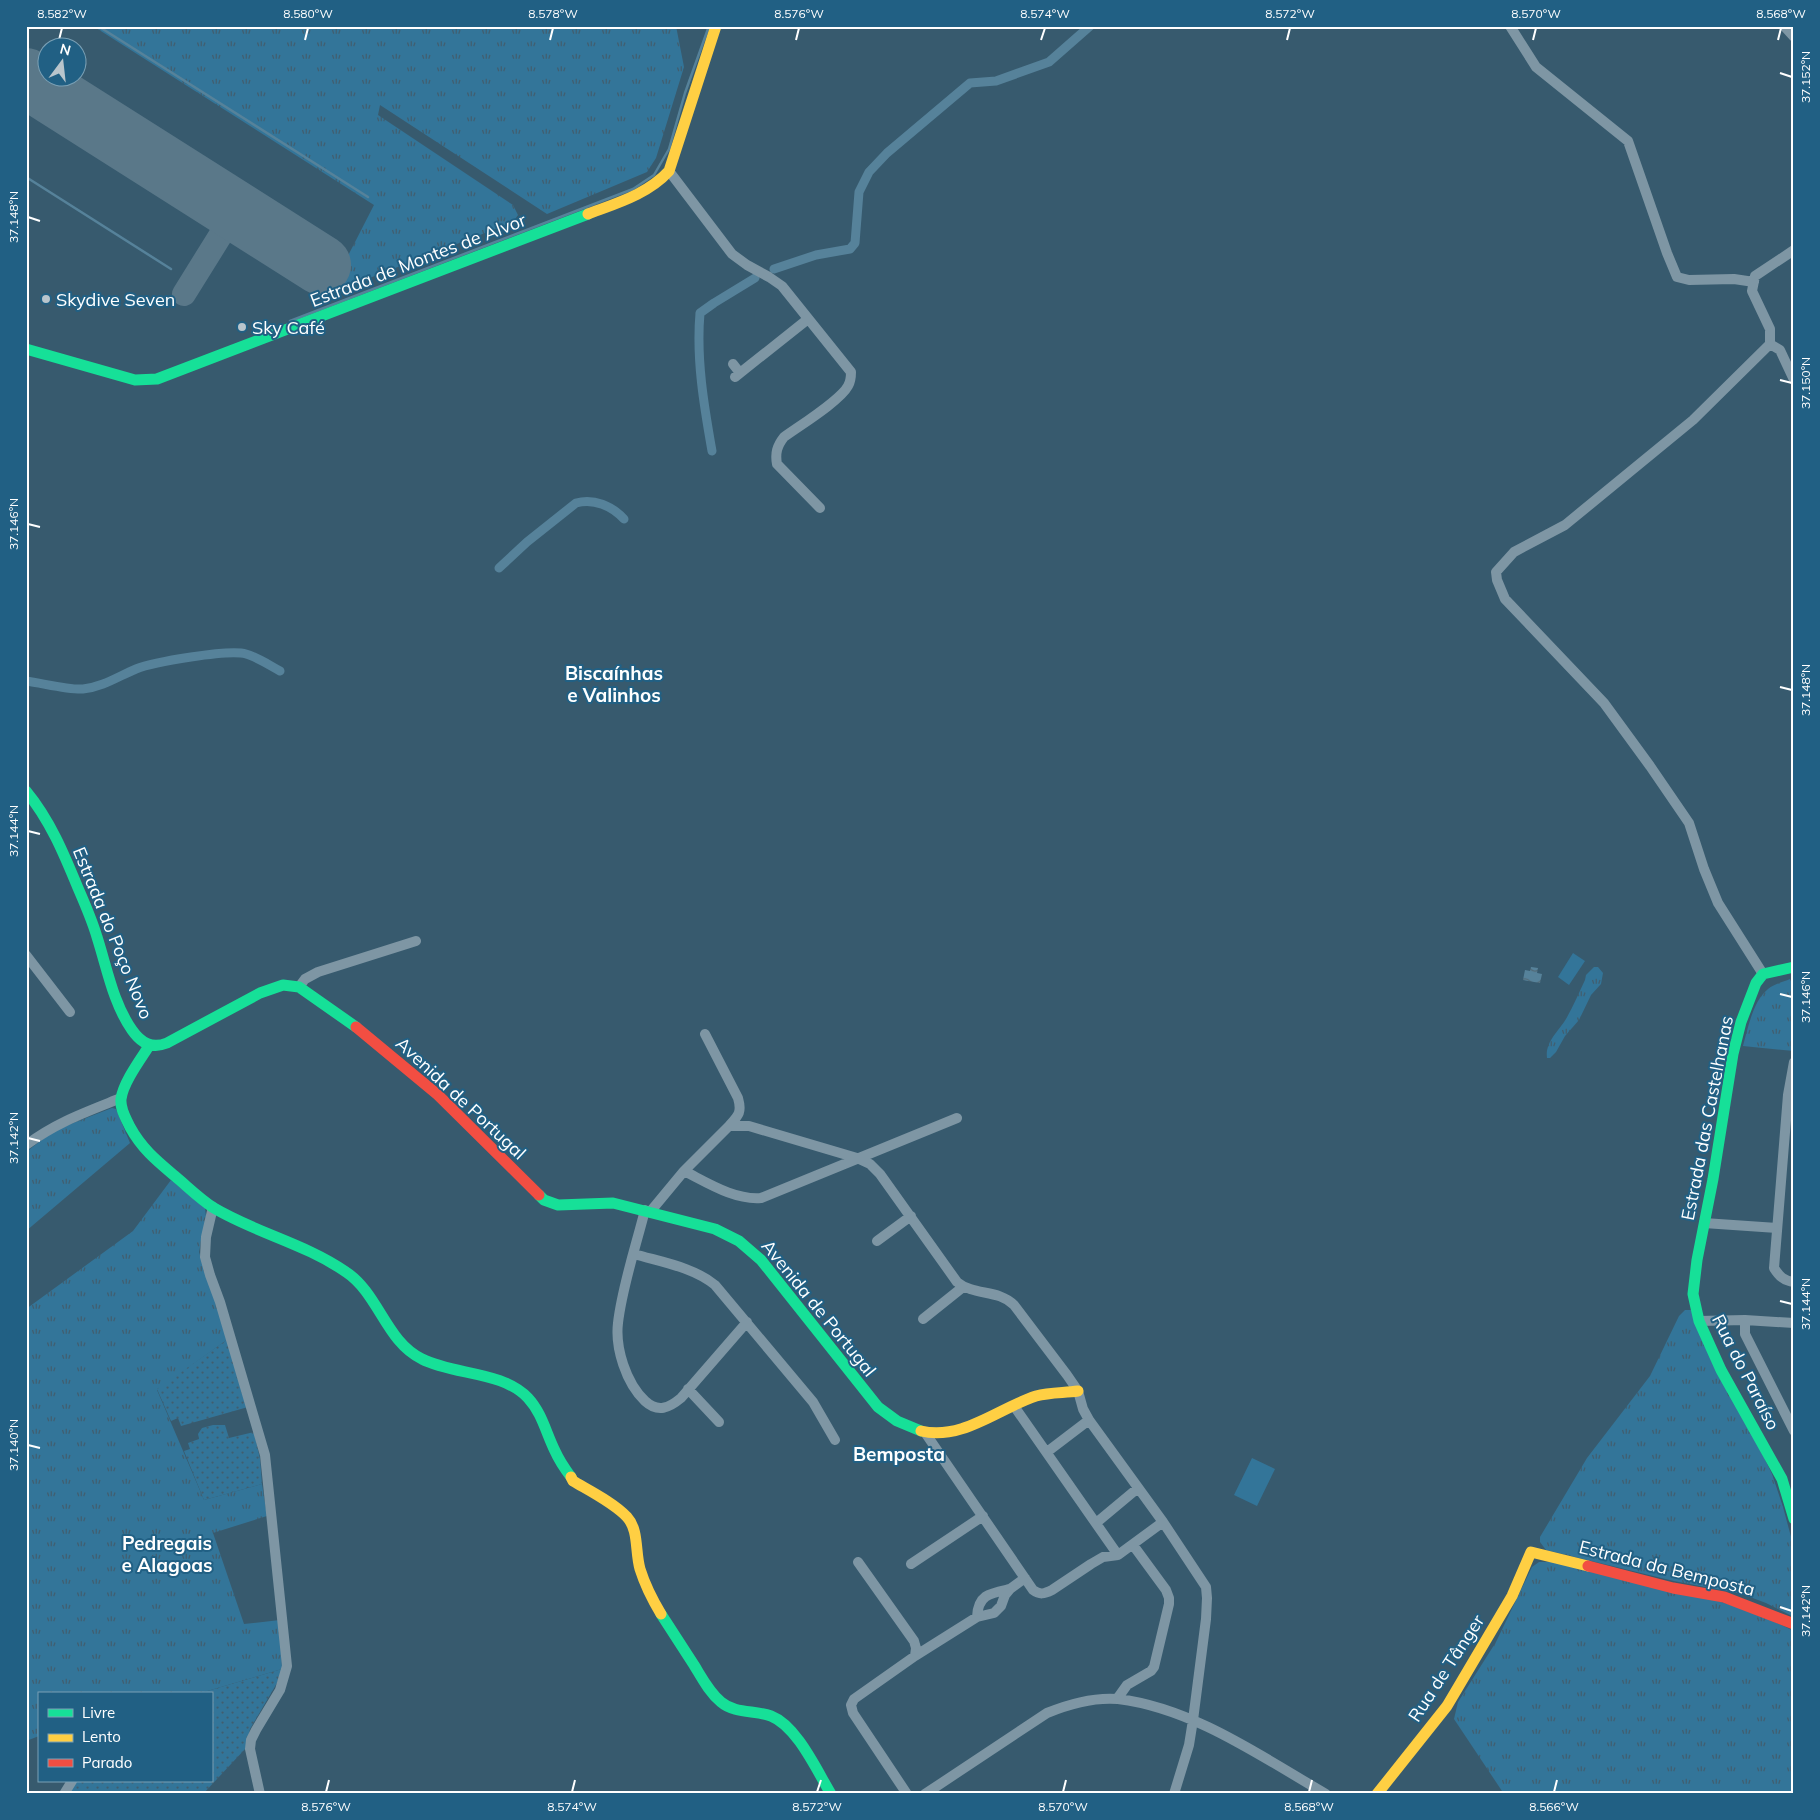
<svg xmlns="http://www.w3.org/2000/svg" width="1820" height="1820" viewBox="0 0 1820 1820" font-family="Mulish,sans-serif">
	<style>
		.grass { fill: url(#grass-tufts) }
		.park { fill: url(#park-dots) }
		.pitch { fill: #337599 }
		.water { fill: url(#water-waves) }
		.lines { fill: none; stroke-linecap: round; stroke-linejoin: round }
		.stream { stroke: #56829a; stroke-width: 2.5 }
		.canal { stroke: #56829a; stroke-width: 9 }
		.taxiway { stroke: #5a7889; stroke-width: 24 }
		.runway { stroke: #5a7889; stroke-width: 60 }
		.street { stroke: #7e96a4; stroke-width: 10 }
		.fast { stroke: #16e098; stroke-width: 11 }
		.slow { stroke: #ffcf43; stroke-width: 11 }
		.jam { stroke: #f24e42; stroke-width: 11 }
		.ticks { fill: none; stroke: #fff; stroke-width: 2 }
		.poi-dot { fill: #b9c5cc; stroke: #216084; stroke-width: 2 }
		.labels { text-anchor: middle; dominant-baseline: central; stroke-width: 4; stroke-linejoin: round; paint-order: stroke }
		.street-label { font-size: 18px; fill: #fff; stroke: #216084 }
		.poi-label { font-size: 18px; fill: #fff; stroke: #216084; text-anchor: start }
		.neighbourhood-label { font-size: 19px; font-weight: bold; fill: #fff; stroke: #216084 }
		.neatline { fill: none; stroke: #fff; stroke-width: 2 }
		.ticks-label { font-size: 12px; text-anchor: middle; fill: #fff }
	</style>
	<defs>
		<pattern id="grass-tufts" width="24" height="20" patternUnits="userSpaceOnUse" patternTransform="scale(1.25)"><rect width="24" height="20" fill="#337599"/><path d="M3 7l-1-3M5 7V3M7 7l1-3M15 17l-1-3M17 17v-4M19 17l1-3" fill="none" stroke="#415e6f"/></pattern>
		<pattern id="park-dots" width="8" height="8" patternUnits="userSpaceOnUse" patternTransform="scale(1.25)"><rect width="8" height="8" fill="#337599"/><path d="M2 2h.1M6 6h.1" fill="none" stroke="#415e6f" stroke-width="1.8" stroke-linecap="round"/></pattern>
		<pattern id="water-waves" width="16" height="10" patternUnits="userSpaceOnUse" patternTransform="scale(1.25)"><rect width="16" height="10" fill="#56829a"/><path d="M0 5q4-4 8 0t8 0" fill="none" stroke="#526a77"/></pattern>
	</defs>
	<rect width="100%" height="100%" fill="#375a6e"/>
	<!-- grass -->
	<path class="grass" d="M93,26H676L684,67L656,158L647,172L547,214L380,105L378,115L513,205L518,215L513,222L344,288L333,285L374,205Z
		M1594,967H1598L1603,973L1601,984L1591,995L1579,1020L1565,1036L1556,1052L1550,1058H1547C1545,1042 1558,1032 1566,1019C1573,1007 1579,993 1585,980L1586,975Z
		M1790,979L1794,989V1051L1743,1046C1748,1028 1753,1001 1768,989C1774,984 1783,982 1790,979Z
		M112,1108L116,1109L130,1143L26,1231V1152L55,1130Z
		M171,1180L205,1208L206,1217L199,1252L228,1339L157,1390L204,1500L262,1484L267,1516L213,1533L244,1624L280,1620L282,1669L197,1694H39V1736L26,1741V1309L133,1231Z
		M1685,1310H1691L1772,1474L1783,1507L1794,1548V1617L1766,1603L1742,1594L1674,1581L1546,1550L1540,1542V1537L1587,1458L1650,1376L1679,1316Z
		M1539,1562H1552L1714,1600L1751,1611L1794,1631V1794H1504L1454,1719L1458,1702L1496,1642L1532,1567Z"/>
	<!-- park -->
	<path class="park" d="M228,1339L248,1407L181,1426L178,1418L171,1421L157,1389Z
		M213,1425H225L229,1438L254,1432L260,1459L262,1484L204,1500L184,1451L190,1449L188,1443L199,1439L198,1434L202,1428Z
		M282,1669L277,1683L250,1729L246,1748L203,1794H66L74,1781H211V1694H197Z"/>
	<!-- pitch -->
	<path class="pitch" d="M1573,953L1585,961L1569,985L1558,977Z
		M1252,1458L1275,1469L1257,1506L1234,1495Z"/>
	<!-- water -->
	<path class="water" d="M1531,967L1538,968L1537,973L1542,974L1540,983L1523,980L1525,970L1530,971Z"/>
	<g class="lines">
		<!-- stream -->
		<path class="stream" d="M98,26L368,197
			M26,177L171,269
			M290,321L633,189L654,175L669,149L685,93L709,26"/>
		<!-- canal -->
		<path class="canal" d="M774,269L816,255L850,249L855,243L859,192L869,172L887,153L970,83L996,81L1049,62L1090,26
			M712,451C704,406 696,359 700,313L714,303L755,278
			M499,568L527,542L576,503C594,498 612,506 624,519
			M26,681C42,683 68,690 83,689C103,687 119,676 136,669C153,662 229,649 246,654C257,657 269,665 280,671"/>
		<!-- taxiway -->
		<path class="taxiway" d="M184,294L230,220L231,213L227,205"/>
		<!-- runway -->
		<path class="runway" d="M26,78L321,265"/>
		<!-- street -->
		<path class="street" d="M1510,26L1536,67L1628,141L1667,253L1677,277L1689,280L1734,279L1754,282
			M1784,26L1794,37
			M669,171L732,254L747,265L769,277L782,286L851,372C851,377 851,381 848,386C840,401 799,426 784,437C777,446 775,453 777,464L820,508
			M1770,344L1780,350L1794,380
			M733,364L740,373
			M735,377L808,319
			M26,955L70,1012
			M1763,974L1718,903L1704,869L1689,823L1650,766L1604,703L1505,599L1497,580L1496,572L1514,552L1565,525L1693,420L1770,344V329L1752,291L1755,276L1794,250
			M299,987L305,979L318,972L416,941
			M705,1034L738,1098C742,1112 739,1115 729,1126
			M1794,1062L1788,1095L1774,1268C1779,1276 1784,1281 1794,1282
			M26,1145C57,1122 86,1112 121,1098
			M684,1171C708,1183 734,1200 761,1198L957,1118
			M213,1207L206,1237L205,1257L210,1275L220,1302L265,1455L287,1666L280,1690L256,1730L251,1740L250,1749L260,1794
			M645,1210C636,1246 622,1287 618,1323C615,1348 626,1383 645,1401C658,1413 669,1408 681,1398L747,1322
			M650,1212L684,1171L729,1126H749L857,1158L870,1164L880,1174L957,1282C974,1296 998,1289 1014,1305L1067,1375L1078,1391L1083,1409L1089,1420L1163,1522L1206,1587L1207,1598L1206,1619L1193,1720L1189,1745L1174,1794
			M1704,1223L1777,1228
			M877,1241L911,1216
			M634,1254C661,1262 693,1267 715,1285L813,1402L835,1440
			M923,1319L963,1287
			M1745,1320V1334L1794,1431
			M1699,1321L1745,1320L1794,1323
			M688,1389L719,1422
			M1014,1406L1118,1555
			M926,1434L1033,1590C1040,1595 1044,1594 1052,1590L1091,1564L1103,1557L1118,1555L1163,1522
			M1047,1452L1089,1420
			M1096,1523L1138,1488
			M858,1562L914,1641L916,1648L915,1656
			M911,1564L983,1516
			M977,1617C978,1594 991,1593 1010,1589
			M1117,1699L1127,1685L1151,1671L1154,1667L1169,1604V1598L1166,1590L1133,1545
			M64,1794L72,1781
			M907,1794L853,1713L851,1705L854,1699L915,1656L977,1617L994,1613L1001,1606L1005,1595L1010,1589L1025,1578
			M925,1794L1047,1713C1069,1704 1093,1697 1118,1699C1193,1708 1262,1757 1326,1794"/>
		<!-- fast -->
		<path class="fast" d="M26,349L135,380L157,379L588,214
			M26,791C50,820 64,854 78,888C85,904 92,920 97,937C107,968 113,1003 132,1030C141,1043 152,1049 167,1043L260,993L283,985L299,987L356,1027
			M1794,967L1763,974L1756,983L1741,1022L1733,1054L1713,1179L1697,1260L1693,1294L1699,1321L1721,1370L1782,1479L1794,1519
			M149,1046C140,1060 123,1083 121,1099C120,1110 126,1118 130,1127C142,1149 157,1161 176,1177C188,1187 200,1199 214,1208C256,1233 306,1244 346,1272C379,1294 386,1342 422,1359C453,1375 503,1371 528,1398C542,1413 546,1433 555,1451C559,1460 565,1469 571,1477
			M539,1195L544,1200L558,1205L613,1203L715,1229L739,1241L761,1260L878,1407L897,1421L921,1431
			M661,1614C672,1631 683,1648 694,1665C702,1678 709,1692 721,1702C735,1714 755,1710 771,1716C797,1726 817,1771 831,1794"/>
		<!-- slow -->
		<path class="slow" d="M588,214C617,203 648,194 669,171L716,26
			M921,1431C962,1441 999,1408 1036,1396C1050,1392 1064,1393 1078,1391
			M571,1477L573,1481C590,1491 614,1503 627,1517C639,1530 635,1552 640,1569C645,1585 652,1599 661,1614
			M1377,1794L1447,1706L1512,1596L1531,1552L1588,1566"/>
		<!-- jam -->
		<path class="jam" d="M356,1027L438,1095L539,1195
			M1588,1566L1673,1588L1724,1597L1794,1624"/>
	</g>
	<!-- ticks -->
	<path class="ticks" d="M59,40L62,28M305,40L308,28M550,40L553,28M796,40L799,28M1041,40L1045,28M1287,40L1290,28M1533,40L1536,28M1778,40L1781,28M1780,73L1792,77M28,217L40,221M1780,380L1792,383M28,524L40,527M1780,687L1792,690M28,831L40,834M1780,994L1792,997M28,1138L40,1141M1780,1301L1792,1304M28,1445L40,1448M1780,1607L1792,1611M326,1792L329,1780M572,1792L575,1780M817,1792L821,1780M1063,1792L1066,1780M1309,1792L1312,1780M1554,1792L1557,1780"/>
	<!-- markers -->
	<g class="poi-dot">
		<circle cx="46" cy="299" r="5"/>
		<circle cx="242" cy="327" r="5"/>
	</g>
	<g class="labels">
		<!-- street labels -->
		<g class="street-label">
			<text transform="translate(418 260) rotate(-21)">Estrada de Montes de Alvor</text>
			<text transform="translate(113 933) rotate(68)">Estrada do Poço Novo</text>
			<text transform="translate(461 1098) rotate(43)">Avenida de Portugal</text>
			<text transform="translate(1707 1118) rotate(-79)">Estrada das Castelhanas</text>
			<text transform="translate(819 1308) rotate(51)">Avenida de Portugal</text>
			<text transform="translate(1746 1372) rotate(63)">Rua do Paraíso</text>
			<text transform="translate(1667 1568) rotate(14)">Estrada da Bemposta</text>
			<text transform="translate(1446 1668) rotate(-57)">Rua de Tânger</text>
		</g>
		<!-- poi labels -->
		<g class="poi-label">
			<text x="56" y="299">Skydive Seven</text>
			<text x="252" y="327">Sky Café</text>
		</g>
		<!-- neighbourhood labels -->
		<g class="neighbourhood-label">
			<text x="614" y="673">Biscaínhas<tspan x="614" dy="22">e Valinhos</tspan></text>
			<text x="899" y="1454">Bemposta</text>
			<text x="167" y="1543">Pedregais<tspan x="167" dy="22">e Alagoas</tspan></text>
		</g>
	</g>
	<!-- border -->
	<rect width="1820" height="1820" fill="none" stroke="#216084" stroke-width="55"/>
	<!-- legend -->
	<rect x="38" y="1692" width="175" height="90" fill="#216084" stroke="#7aa0b5"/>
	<rect x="48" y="1709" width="25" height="8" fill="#16e098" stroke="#7aa0b5"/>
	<text x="82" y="1718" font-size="15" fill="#ffffff">Livre</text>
	<rect x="48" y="1734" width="25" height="8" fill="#ffcf43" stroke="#7aa0b5"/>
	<text x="82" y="1742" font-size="15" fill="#ffffff">Lento</text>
	<rect x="48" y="1759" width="25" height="8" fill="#f24e42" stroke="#7aa0b5"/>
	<text x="82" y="1768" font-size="15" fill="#ffffff">Parado</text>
	<!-- north arrow -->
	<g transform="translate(62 62) rotate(15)"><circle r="24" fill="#216084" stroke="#7aa0b5"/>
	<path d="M0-4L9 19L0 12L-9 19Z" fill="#b9c5cc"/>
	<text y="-8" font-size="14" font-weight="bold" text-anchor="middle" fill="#ffffff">N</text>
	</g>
	<rect x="28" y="28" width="1764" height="1764" class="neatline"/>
	<g class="ticks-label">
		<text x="62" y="18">8.582°W</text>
		<text x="308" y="18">8.580°W</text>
		<text x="553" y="18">8.578°W</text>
		<text x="799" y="18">8.576°W</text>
		<text x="1045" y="18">8.574°W</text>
		<text x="1290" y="18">8.572°W</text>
		<text x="1536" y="18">8.570°W</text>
		<text x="1781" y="18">8.568°W</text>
		<text transform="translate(1806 77) rotate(-90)" y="4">37.152°N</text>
		<text transform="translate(14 217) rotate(-90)" y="4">37.148°N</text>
		<text transform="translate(1806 383) rotate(-90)" y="4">37.150°N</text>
		<text transform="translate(14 524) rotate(-90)" y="4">37.146°N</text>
		<text transform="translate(1806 690) rotate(-90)" y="4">37.148°N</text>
		<text transform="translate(14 831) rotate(-90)" y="4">37.144°N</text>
		<text transform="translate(1806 997) rotate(-90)" y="4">37.146°N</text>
		<text transform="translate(14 1138) rotate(-90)" y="4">37.142°N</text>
		<text transform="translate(1806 1304) rotate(-90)" y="4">37.144°N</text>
		<text transform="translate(14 1445) rotate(-90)" y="4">37.140°N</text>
		<text transform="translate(1806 1611) rotate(-90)" y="4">37.142°N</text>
		<text x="326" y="1811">8.576°W</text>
		<text x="572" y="1811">8.574°W</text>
		<text x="817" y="1811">8.572°W</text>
		<text x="1063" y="1811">8.570°W</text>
		<text x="1309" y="1811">8.568°W</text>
		<text x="1554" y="1811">8.566°W</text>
	</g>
</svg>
